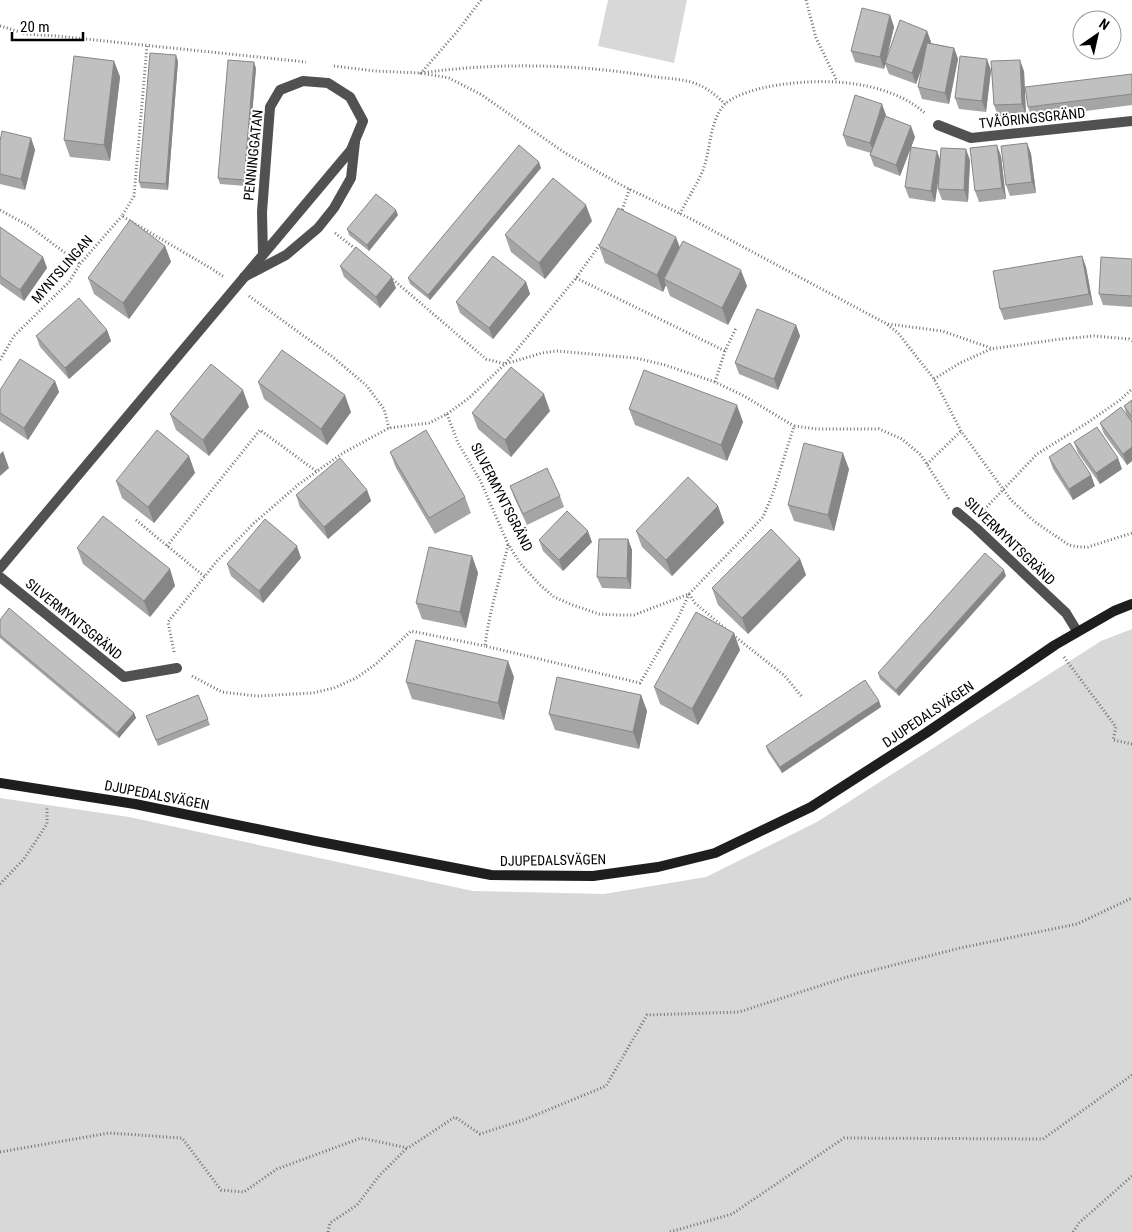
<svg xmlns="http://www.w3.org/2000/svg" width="1132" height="1232" viewBox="0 0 1132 1232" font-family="'Roboto Condensed',sans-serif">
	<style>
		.green { fill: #d8d8d8 }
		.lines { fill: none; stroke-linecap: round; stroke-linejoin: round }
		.path { stroke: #737373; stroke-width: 3; stroke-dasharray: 1 2.5; stroke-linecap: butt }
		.lane { stroke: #515151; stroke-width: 10 }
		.street { stroke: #515151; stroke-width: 10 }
		.secondary { stroke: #1e1e1e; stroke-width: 10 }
		.wall { fill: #a5a5a5 }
		.shaded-wall { fill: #868686 }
		.building { fill: #c0c0c0; stroke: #868686 }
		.labels { text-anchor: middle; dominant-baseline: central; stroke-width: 4; stroke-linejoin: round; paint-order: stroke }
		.street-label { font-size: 14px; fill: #000; stroke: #fff }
	</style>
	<rect width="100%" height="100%" fill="#fff"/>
	<!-- green -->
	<path class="green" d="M608,0H687L674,63L598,46Z
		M1132,629V1232H0V798L129,817L473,891L604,894L706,877L817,822L1101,641Z"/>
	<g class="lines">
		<!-- path -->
		<path class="path" d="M481,0L456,33L421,73C499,62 579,64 656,77C671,79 688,79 701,86C710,90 718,97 725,104
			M806,0L816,38L837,81
			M0,26L27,34L57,36L306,62
			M147,46L134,196L122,216L212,269L224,277
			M334,66L375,71L421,73L449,78L482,95L565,153L623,186L693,220L885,323L898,333L934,379L961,431L1003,489L1011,500L1035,522L1069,545L1079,547H1088L1132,533
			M0,210L29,226L80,264
			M621,213L630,188
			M680,214C687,199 697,185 703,170C711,149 709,123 724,105C733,96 750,91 762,88C812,77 885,77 926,114
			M335,233L358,251
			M390,277L486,359L505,364L542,353L557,351L636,358L665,365L715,382L744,396L794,426
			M576,278L725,351
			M249,296L334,358L367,386L384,409L389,428
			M888,324L942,331L991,348
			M0,360L14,336L69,282L80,264L122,216
			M934,379L960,363L991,349L1061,339L1094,336L1129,339L1132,341
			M715,382L725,351L736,328
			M447,414L458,443L480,480L508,544L520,563L539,584L554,597L573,605L599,614L616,615H634L689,594L748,533L763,517L773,493L794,426L817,429H879L902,439L921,455L949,499
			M927,464L961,431
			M982,512L1037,454L1087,423L1120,400L1132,389
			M136,520L205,577
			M508,545C500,579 489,612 485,646L640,683L678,618L689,594
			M167,546L260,430L316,471
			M689,594L695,603L726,629
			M733,635L785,676L802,697
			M174,652L168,622L217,561L253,524L299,484L343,453L389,428L429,423L447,414L469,398L505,364L576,278L601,243
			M1064,657L1116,727L1113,740L1132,744
			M192,676L222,692L257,696L313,693L334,688L356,678L376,664L411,631L485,646
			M0,884L24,859L47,824V806
			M0,1152L109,1133L182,1138L221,1190L244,1192L277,1169L361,1138L408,1148L455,1117L480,1134L526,1119L606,1086L647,1015L739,1012L847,977L960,948L1077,924L1132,898
			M328,1232L330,1223L357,1205L379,1176L407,1148
			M670,1232L732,1214L844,1138L1043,1139L1132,1075
			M1073,1232L1079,1223L1132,1176"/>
		<!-- lane -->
		<path class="lane" d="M244,277L286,255L318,228L334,208L351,178L355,142
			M0,577L124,677L177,668"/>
		<!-- street -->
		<path class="street" d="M938,125L971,138L1132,121
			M957,512L976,528L1066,613L1077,631
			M0,568L351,150L363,121L350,97L328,83L303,81L280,90L270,107L262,212L263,255"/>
		<!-- secondary -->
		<path class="secondary" d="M0,783L135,804L315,841L491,875L593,876L658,867L715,853L811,807L926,733L1055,645L1114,611L1132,604"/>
	</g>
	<!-- wall -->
	<path class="wall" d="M890,15L894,27L886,61L927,31L931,42V43L954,48L958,59L949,104L922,99L918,87L922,68L916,84L889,74L885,64L884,69L855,62L851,51Z
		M114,61L120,77L110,161L70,157L64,140Z
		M178,61L168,190L141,188L139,182Z
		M256,68L246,186L220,184L218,178Z
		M991,70L986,112L959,109L955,98Z
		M1024,71L1026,115L998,116L994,105Z
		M1132,74V105L1032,118L1028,107Z
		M886,115V116L915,137L911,147L940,159L970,160L968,202L942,200L938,189L939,174L935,202L909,198L905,187L911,147L900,176L874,166L870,155L871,153L847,146L843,135Z
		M31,138L35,150L25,190L0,184V141Z
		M1027,143L1031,154L1036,193L1010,196L1006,185Z
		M1001,156L1006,199L979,202L975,191Z
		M541,168L430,300L410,284L408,278Z
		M398,215L369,251L349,235L347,229Z
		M592,221L545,279L511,252L505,235Z
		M0,227L43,257L47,268L24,301L0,284Z
		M165,246L171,262L129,319L94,294L88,278Z
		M599,246L680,247L747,286L728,325L670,296L666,285L663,292L605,263Z
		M1082,256L1086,267L1093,305L1004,320L1000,309Z
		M1132,259V307L1103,305L1099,294Z
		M340,266L396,288L380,308L344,277Z
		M526,282L530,294L493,339L460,313L456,302Z
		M796,325L800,336L778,390L739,374L735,363Z
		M107,330L111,341L69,379L40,347L36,336Z
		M55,381L59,392L28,440L0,421V390Z
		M258,382L351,412L327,445L264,399Z
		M1132,400V461L1127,465L1104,434L1100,423L1127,416L1124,406Z
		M249,407L209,456L176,430L170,414Z
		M629,409L743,422L727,461L635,425Z
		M550,411L511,457L478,429L472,413Z
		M1074,442L1122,469L1100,484L1078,453Z
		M390,452L465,497L471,513L435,534L396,468Z
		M189,456L195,473L154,523L122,498L116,481Z
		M1049,457L1095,486L1073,500L1053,469Z
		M849,469L834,531L794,521L788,505Z
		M510,486L560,496L564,507L527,525L514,497Z
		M367,490L371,501L328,539L300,507L296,495Z
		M718,506L724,523L672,576L642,547L636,531Z
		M628,539L632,550L631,589L602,588L597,577Z
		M539,540L592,542L563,571L543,551Z
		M77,548L170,569L175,586L150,617L83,564Z
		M472,556L478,573L466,628L422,619L416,603Z
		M301,558L263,603L231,576L227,564Z
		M800,559L806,575L748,634L718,605L712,588Z
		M1006,576L899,696L880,679L878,673Z
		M0,620L134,713L136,718L119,738L0,638Z
		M734,633L740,650L698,725L660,704L654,687Z
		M514,677L504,720L412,699L406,682Z
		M198,695L210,725L158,746L146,716Z
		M641,695L647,711L639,749L555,730L549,714Z
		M879,701L881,707L782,773L768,752L766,746Z"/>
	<!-- shaded-wall -->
	<path class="shaded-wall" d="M890,15L894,27L884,69L880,57Z
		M927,31L931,42L916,84L912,73Z
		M954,48L958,59L949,104L945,93Z
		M176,55L178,61L168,190L166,184Z
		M987,59L991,70L986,112L982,101Z
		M1020,60L1024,71L1026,115L1022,104Z
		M114,61L120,77L110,161L104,145Z
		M254,62L256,68L246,186L244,180Z
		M882,104L886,115L874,154L870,143Z
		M911,126L915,137L900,176L896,165Z
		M31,138L35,150L25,190L21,179Z
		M1027,143L1031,154L1036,193L1032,182Z
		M997,145L1001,156L1006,199L1002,188Z
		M966,149L970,160L968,202L964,190Z
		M937,151L941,162L935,202L931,191Z
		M539,162L541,168L430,300L428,295Z
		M586,205L592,221L545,279L539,263Z
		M396,210L398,215L369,251L367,245Z
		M676,237L682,253L664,279L666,285L663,292L657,275Z
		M165,246L171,262L129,319L123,303Z
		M1082,256L1086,267L1093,305L1089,294Z
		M43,257L47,268L24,301L20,290Z
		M741,270L747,286L728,325L722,308Z
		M392,277L396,288L380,308L376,297Z
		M526,282L530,294L493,339L489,328Z
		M796,325L800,336L778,390L774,379Z
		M107,330L111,341L69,379L65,368Z
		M55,381L59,392L28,440L24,428Z
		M243,390L249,407L209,456L203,440Z
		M544,394L550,411L511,457L505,440Z
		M345,395L351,412L327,445L321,429Z
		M737,405L743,422L727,461L721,445Z
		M1132,447V461L1127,465L1123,454Z
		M3,451L9,468L0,476V454Z
		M843,453L849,469L834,531L828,515Z
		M189,456L195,473L154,523L148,507Z
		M1118,458L1122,469L1100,484L1096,473Z
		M1091,475L1095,486L1073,500L1069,489Z
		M367,490L371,501L328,539L324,527Z
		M718,506L724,523L672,576L666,560Z
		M588,531L592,542L563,571L559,560Z
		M628,539L632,550L631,589L627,578Z
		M297,546L301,558L263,603L259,591Z
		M472,556L478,573L466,628L460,612Z
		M800,559L806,575L748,634L742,618Z
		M170,569L175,586L150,617L144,601Z
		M1004,570L1006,576L899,696L896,690Z
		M734,633L740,650L698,725L692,709Z
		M508,661L514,677L504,720L498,703Z
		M641,695L647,711L639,749L633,732Z
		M879,701L881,707L782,773L780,767Z
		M134,713L136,718L119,738L117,733Z"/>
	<!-- building -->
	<path class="building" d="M862,8L890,15L880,57L851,51Z
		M900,20L927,31L912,73L885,63Z
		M927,43L954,48L945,93L918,87Z
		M150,53L176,55L166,184L139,182Z
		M74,56L114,61L104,145L64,140Z
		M960,56L987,59L982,101L955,98Z
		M228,60L254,62L244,180L218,178Z
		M1020,60L1022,104L994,105L991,61Z
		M1132,74V94L1028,107L1025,87Z
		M855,95L882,104L870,143L843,135Z
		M885,116L911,126L896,165L870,155Z
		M2,131L31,138L21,179L0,174V141Z
		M1027,143L1032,182L1006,185L1001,146Z
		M519,145L539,162L428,295L408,278Z
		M997,145L1002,188L975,191L970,148Z
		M911,147L937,151L931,191L905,187Z
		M941,148L966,149L964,190L938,189Z
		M553,178L586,205L539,263L505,235Z
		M376,194L396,210L367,245L347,229Z
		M618,208L676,237L657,275L599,246Z
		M130,220L165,246L123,303L88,278Z
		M0,227L43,257L20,290L0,276Z
		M683,241L741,270L722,308L664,279Z
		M356,247L392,277L376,297L340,266Z
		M493,256L526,282L489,328L456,302Z
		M1082,256L1089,294L1000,309L993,271Z
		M1101,257L1132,259V296L1099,294Z
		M79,298L107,330L65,368L36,336Z
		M757,309L796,325L774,379L735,363Z
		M282,350L345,395L321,429L258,382Z
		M20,359L55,381L24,428L0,413V390Z
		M211,364L243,390L203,440L170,414Z
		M511,367L544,394L505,440L472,413Z
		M644,370L737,405L721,445L629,409Z
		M1132,400V417L1124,406Z
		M1121,407L1132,422V447L1123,454L1100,423Z
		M1097,427L1118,458L1096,473L1074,442Z
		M157,430L189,456L148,507L116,481Z
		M426,430L465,497L429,518L390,452Z
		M804,443L843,453L828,515L788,505Z
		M1070,443L1091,475L1069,489L1049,457Z
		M340,458L367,490L324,527L296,495Z
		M547,468L560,496L523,514L510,486Z
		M688,477L718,506L666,560L636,531Z
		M567,511L588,531L559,560L539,540Z
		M103,516L170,569L144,601L77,548Z
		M265,519L297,546L259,591L227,564Z
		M771,529L800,559L742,618L712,588Z
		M599,539H628L627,578L597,577Z
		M429,547L472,556L460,612L416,603Z
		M985,553L1004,570L896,690L878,673Z
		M9,608L134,713L117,733L0,635V620Z
		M696,612L734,633L692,709L654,687Z
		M416,640L508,661L498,703L406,682Z
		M557,677L641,695L633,732L549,714Z
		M865,680L879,701L780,767L766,746Z
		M198,695L208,719L156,740L146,716Z"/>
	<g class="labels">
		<!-- street labels -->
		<g class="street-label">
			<text transform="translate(1032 118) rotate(-6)">TVÅÖRINGSGRÄND</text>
			<text transform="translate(253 155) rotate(-84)">PENNINGGATAN</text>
			<text transform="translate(62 269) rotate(-49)">MYNTSLINGAN</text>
			<text transform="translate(502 497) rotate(63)">SILVERMYNTSGRÄND</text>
			<text transform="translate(1010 541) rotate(44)">SILVERMYNTSGRÄND</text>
			<text transform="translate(74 619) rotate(39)">SILVERMYNTSGRÄND</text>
			<text transform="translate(928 714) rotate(-34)">DJUPEDALSVÄGEN</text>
			<text transform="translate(157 795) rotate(11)">DJUPEDALSVÄGEN</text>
			<text transform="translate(553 860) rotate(-1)">DJUPEDALSVÄGEN</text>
		</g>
	</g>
	<!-- north arrow -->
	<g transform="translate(1097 35) rotate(34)"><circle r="24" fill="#ffffff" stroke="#999999"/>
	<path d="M0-4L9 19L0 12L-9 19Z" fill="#000000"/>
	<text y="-8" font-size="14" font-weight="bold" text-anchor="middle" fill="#000000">N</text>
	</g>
	<!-- scale -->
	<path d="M12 32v8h71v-8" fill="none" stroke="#000000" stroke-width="2.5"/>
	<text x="20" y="32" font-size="15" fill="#000000" stroke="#ffffff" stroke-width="4" paint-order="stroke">20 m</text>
</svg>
